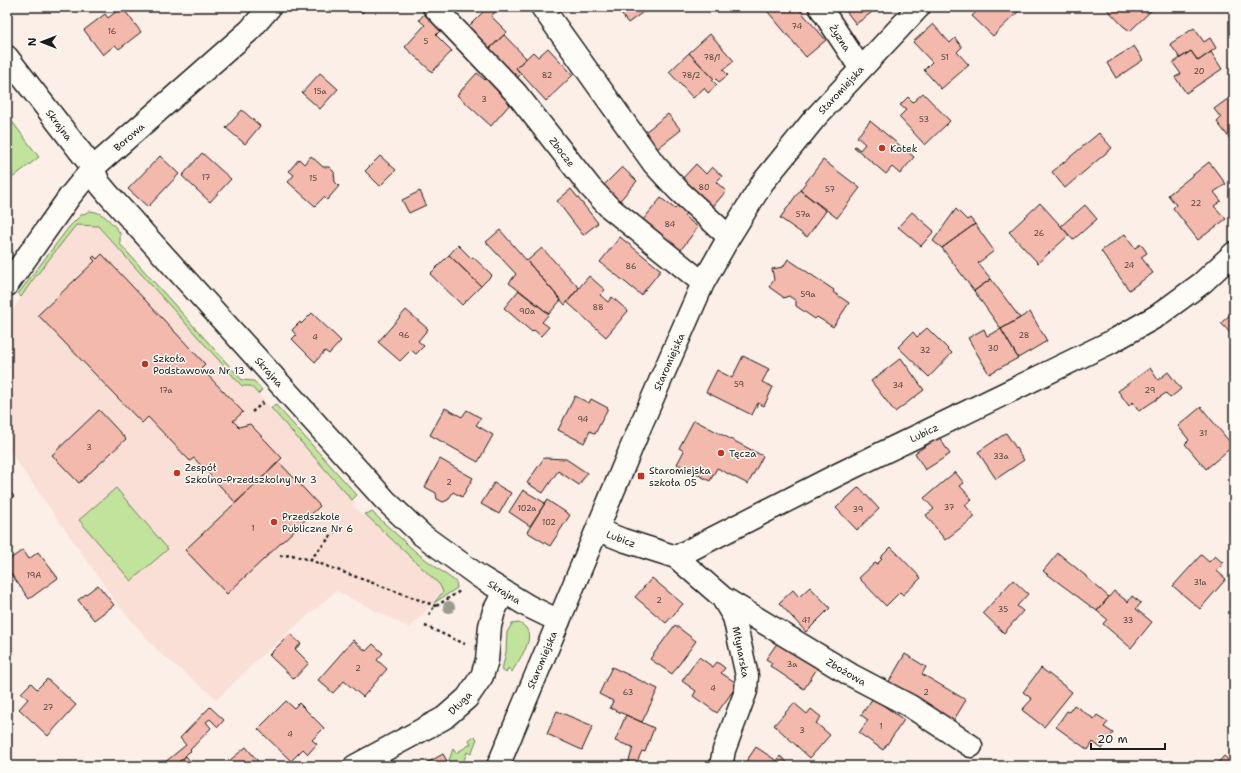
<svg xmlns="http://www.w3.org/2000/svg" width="1241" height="773" viewBox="0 0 1241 773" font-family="'Shantell Sans',sans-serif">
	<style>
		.built { fill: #f9dfd6 }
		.green { fill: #c1e39c; stroke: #6e805c }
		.building { fill: #f3b9ac; stroke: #1c1c1c }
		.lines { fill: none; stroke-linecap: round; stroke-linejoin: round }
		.minor-casing { stroke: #1c1c1c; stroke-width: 25 }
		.path { stroke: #1c1c1c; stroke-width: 2.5; stroke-dasharray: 3 3; stroke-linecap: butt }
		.minor { stroke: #fdfcf7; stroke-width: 22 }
		.tree { fill: #9c9c8d }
		.poi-dot { fill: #c8321e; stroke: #fdfcf7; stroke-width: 1.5 }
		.labels { text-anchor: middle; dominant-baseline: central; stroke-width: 3; stroke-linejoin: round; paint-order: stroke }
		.number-label { font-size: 8px; fill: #524340 }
		.street-label { font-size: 10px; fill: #1c1c1c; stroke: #fdfcf7 }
		.poi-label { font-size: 10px; fill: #1c1c1c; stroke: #fdfcf7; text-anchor: start }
	</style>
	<rect width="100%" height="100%" fill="#fbefe8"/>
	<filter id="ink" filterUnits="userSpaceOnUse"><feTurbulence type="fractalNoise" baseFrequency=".025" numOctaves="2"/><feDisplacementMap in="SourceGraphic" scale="8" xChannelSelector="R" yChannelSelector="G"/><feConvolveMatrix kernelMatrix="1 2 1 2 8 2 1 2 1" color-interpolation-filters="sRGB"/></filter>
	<g filter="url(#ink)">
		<!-- built -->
		<path class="built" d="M76,224L98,226L242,386H251L355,502L352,505L363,516L365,514L440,585L443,592L410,628L336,591L258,659L217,699L159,652L119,606L7,447V319L32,281Z"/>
		<!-- green -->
		<path class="green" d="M7,115L39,157L7,182Z
			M90,211C104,212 112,223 120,233V244L242,380L254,381L262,390L258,394L251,386H242L98,226L76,225L32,281L21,297L18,294L69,227L81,215Z
			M275,404L357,495L352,500L271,408Z
			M116,488L168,549L131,581L79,520Z
			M372,512L417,553L456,582L457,588L434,603L443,592L440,585L365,514Z
			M518,623C522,624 523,625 526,628C535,641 518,660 512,672L508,668L506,673L502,670L506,652L507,632L512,624Z
			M474,736L477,739L471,754L467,752L462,766H444L448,763L453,749L456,753L471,744L469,740Z"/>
		<!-- building -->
		<path class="building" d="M122,7L141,32L119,49L115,45L103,55L84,30L105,14L108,18Z
			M355,7H367L362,13Z
			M488,7H501L491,16L507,32L485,53L464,31Z
			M616,7H650L628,23Z
			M774,7H797L826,40L806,57L768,12Z
			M843,7H879L856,24Z
			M981,7H1023L993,36L972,16Z
			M1105,7H1155L1130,31L1123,26Z
			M425,13L442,29L436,35L452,51L432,72L405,47L425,25L419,20Z
			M933,24L950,43L955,38L962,47L957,52L969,65L941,89L924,70L932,62L913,42Z
			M1194,28L1204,42L1210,38L1216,48L1198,61L1191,51L1180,58L1170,44Z
			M710,34L734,61L723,70L728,75L719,82L715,78L714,79L689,53Z
			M504,35L526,58L516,68L521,74L513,82L485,53Z
			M1134,46L1143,60L1116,78L1107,63Z
			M548,48L573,75L546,101L516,68L533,52L538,57Z
			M1191,51L1198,61L1211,52L1222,69L1186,93L1175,77L1181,74L1173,63Z
			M689,53L714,79L712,80L717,85L708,93L704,88L693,98L669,72Z
			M320,73L338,89L320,109L302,93Z
			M477,73L485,80L490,75L501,86L497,91L511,103L491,126L457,95Z
			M923,93L950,121L925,145L899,117L906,110L900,105L908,97L913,102Z
			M1233,95L1234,96V144L1217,122L1221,118L1214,109Z
			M242,110L260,126L245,144L226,128Z
			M668,114L681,130L653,152L640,136Z
			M870,121L914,157L900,174L892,167L886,174L854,147L855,146L860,150L865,144L857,137Z
			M1099,133L1112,148L1065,188L1052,172Z
			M202,153L231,179L210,202L182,176Z
			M160,156L179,174L148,207L128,189Z
			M311,156L323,167H329L334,172L335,182L339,186L327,200L324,197L315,206L288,182L294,175L289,171L299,159L304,164Z
			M380,156L396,170L380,186L365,171Z
			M823,160L860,188L837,218L800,190Z
			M1209,162L1226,184L1214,192L1221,201L1214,206L1226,219L1198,240L1173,208L1176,205L1168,195Z
			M696,164L706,174L712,167L722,176L716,182L726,191L711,209L680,181Z
			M622,167L637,181L616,205L599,190Z
			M571,189L598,223L583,235L557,201Z
			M800,190L826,211L807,237L780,218Z
			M420,191L426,205L409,213L402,200Z
			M661,198L675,209L678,205L687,212L684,216L698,227L680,251L642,221Z
			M1040,203L1069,235L1038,263L1009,232Z
			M1085,205L1097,219L1073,240L1061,226Z
			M956,209L967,220L970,218L975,224L942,248L933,241Z
			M912,212L934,231L921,246L898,227Z
			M975,224L994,251L978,263L991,279L974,291L942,248Z
			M500,230L561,300L549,314L509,283L516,274L486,242Z
			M1125,234L1135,248L1141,244L1147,253L1141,257L1153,273L1129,290L1101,251Z
			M620,237L661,270L641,295L600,262Z
			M458,245L471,258L473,257L492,275L481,286L449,255Z
			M542,248L579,288L565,305L527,261Z
			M102,254L205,364L201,368L243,412L233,421L239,427L250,424L282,458L236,503L194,458L190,461L148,417L142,423L38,315L95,261L92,258L94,256L97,259Z
			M449,255L481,286L462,305L430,274Z
			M788,259L834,290L833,292L849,303L833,327L817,317L815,319L796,306V301L789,296L783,298V297L769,287L774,280L772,269L783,267Z
			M589,276L605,290L600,295L608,302L612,297L628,311L606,337L567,302Z
			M991,279L1020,318L1001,329L974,291Z
			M519,290L549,314L542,322L549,327L541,336L534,330L532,332L504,308Z
			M406,310L428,329L418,341L424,346L416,354L411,350L400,361L378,342Z
			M1234,311V337L1221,323Z
			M1030,312L1047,341L1018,358L1001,329Z
			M312,313L341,341L329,354L325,351L315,362L292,339L296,335L292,330L300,322L301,324Z
			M927,328L952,353L929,377L898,347L913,332L917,337Z
			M984,329L987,336L1001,329L1018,358L989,374L968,338Z
			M743,356L769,369L762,382L773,387L764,406L758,403L752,415L706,392L717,370L732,378Z
			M901,358L924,390L895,412L871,381Z
			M1150,368L1158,380L1168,372L1181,389L1170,398L1166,393L1139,411L1133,402L1129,406L1118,391Z
			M575,396L589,403L591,399L608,408L595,434L590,431L584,443L558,430Z
			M1201,407L1233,446L1206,469L1185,444L1189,440L1178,426Z
			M445,408L462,417L467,410L481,418L476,425L493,435L478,462L430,435Z
			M99,410L126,439L79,483L52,455Z
			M694,420L763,456L748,484L717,468L710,481L677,464L684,451L679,448Z
			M1006,433L1024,460L996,479L978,452Z
			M939,437L950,454L925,470L915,453Z
			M544,458L566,459L587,473L579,485L558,471L543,493L527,483Z
			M440,459L473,478L462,497L453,492L448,500L443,502L437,499L436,493L425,487Z
			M279,462L320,506L227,594L185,550Z
			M955,472L964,483L960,486L972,499L965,505L975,517L945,540L926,515L934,509L924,498Z
			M494,483L511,493L499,514L481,504Z
			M859,487L879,509L857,530L836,508Z
			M7,489L14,496L7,503Z
			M523,490L545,503L530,526L509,512Z
			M547,500L570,515L550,546L527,532Z
			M891,547L921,578L903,595L900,592L886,606L859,578L875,563L877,564L882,559L880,558Z
			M23,550L29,559L38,552L58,578L29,599L7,568V561Z
			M1058,553L1086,576V577L1109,597L1097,611L1043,571Z
			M1201,555L1209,562L1215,556L1223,563L1217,571L1226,579L1200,609L1173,586Z
			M652,578L683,604L666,623L635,597Z
			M1013,580L1028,594L1017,606L1023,611L1004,633L983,613Z
			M98,585L114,605L94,620L78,600Z
			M810,587L830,608L806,632L779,603L793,590L799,597Z
			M1114,591L1128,602L1132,596L1141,603L1136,609L1152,622L1131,648L1103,624L1107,619L1097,611Z
			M675,625L696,641L672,674L650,659Z
			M290,634L301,644L295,649L309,663L294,679L269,655Z
			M353,640L366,651L373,644L383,653L377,660L387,669L363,697L344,681L333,693L318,680Z
			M778,642L818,667L804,689L770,666L772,663L766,659Z
			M905,654L926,667L922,674L966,700L952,723L887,685Z
			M699,657L713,667L717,662L725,668L721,673L738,684L717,713L693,696L696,691L682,681Z
			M612,667L658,689L642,722L610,708L613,701L599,694Z
			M1041,668L1072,692L1044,727L1022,710L1032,699L1023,692Z
			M47,679L76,705L48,736L19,709L28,699L21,693L31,683L37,689Z
			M873,698L904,720L883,750L859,733L868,720L861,715Z
			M286,701L294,708L299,703L324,728L312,740L317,744L308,754L303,749L291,761L258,729Z
			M794,703L807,714L811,709L821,717L816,723L830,735L810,758L774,725Z
			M1074,705L1094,719L1097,715L1108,722L1104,727L1113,733L1102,749L1093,742L1088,750L1056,727L1067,711L1069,712Z
			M210,707L224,720L218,727L210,719L206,722L211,728L190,750L191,751L185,755L186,756L174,766H166L164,763L186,745L180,738Z
			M557,711L593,726L582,750L547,734Z
			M626,715L654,728L645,752L642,751L635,766L628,764L633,747L615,741Z
			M246,747L262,766H223Z
			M756,747L777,761L780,756L787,762L785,766H743Z
			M443,754L448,763L444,766H429L427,763Z
			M186,756L194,766H174Z
			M1224,756L1234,765V766H1215Z"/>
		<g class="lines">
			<!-- minor casing -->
			<g class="minor-casing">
				<path id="minor" d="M434,7L516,93L590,187L609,207L703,283
					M542,7L654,164L679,191L729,237
					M820,7L861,69
					M7,57L93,168L99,183L109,195L385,500L422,535L480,577L528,606L559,621
					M7,285L70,196L93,168L250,30L270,7
					M598,530L623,540L676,557L722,597L734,617L747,676L746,691L724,750L722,761L723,766
					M676,557L839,474L1111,342L1157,316L1202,283L1234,253
					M725,599L851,675L910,706L971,746
					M355,766L444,718L467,698L482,676L487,660L490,626L494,611L504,592
					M498,766L640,427L703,283L729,237L763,182L815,118L919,7"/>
			</g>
			<!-- path -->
			<path class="path" d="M252,412L264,402
				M280,556L292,555L310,560L436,606
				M310,560L336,530
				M429,615L433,608L460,591
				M425,626L465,644"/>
			<!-- minor -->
			<use href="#minor" class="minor"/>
		</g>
		<!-- trees -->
		<circle class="tree" cx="449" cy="607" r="6"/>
	</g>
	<!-- markers -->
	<g class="poi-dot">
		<circle cx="882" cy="148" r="4"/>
		<circle cx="145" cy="364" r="4"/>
		<circle cx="721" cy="453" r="4"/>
		<circle cx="177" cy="473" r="4"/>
		<rect x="637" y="472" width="8" height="8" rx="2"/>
		<circle cx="274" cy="522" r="4"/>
	</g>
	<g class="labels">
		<!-- number labels -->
		<g class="number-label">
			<text x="797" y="26">74</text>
			<text x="112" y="31">16</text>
			<text x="426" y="41">5</text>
			<text x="712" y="57">78/1</text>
			<text x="945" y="57">51</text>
			<text x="1199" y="71">20</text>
			<text x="547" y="75">82</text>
			<text x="691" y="75">78/2</text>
			<text x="320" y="91">15a</text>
			<text x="484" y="99">3</text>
			<text x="924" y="119">53</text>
			<text x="206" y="177">17</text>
			<text x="313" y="178">15</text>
			<text x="704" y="187">80</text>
			<text x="830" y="189">57</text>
			<text x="1196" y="203">22</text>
			<text x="803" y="214">57a</text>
			<text x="670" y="224">84</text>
			<text x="1039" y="233">26</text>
			<text x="1129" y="265">24</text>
			<text x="631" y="266">86</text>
			<text x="808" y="294">59a</text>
			<text x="598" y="307">88</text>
			<text x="527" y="311">90a</text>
			<text x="404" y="335">96</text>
			<text x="1024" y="335">28</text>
			<text x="315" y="337">4</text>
			<text x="993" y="348">30</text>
			<text x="925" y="350">32</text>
			<text x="739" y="384">59</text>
			<text x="898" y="385">34</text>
			<text x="166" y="390">17a</text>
			<text x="1150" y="390">29</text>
			<text x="583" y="419">94</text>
			<text x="1203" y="433">31</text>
			<text x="89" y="447">3</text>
			<text x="1001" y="456">33a</text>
			<text x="449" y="482">2</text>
			<text x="949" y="507">37</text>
			<text x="527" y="508">102a</text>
			<text x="858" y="509">39</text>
			<text x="549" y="522">102</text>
			<text x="253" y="528">1</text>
			<text x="34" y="575">19A</text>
			<text x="1200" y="582">31a</text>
			<text x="659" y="600">2</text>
			<text x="1003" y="609">35</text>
			<text x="806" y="620">41</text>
			<text x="1128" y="620">33</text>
			<text x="792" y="664">3a</text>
			<text x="358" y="668">2</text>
			<text x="713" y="688">4</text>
			<text x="628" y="692">63</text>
			<text x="926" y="692">2</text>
			<text x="48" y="707">27</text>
			<text x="881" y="726">1</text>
			<text x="802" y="730">3</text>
			<text x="290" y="734">4</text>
		</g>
		<!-- street labels -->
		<g class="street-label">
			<text transform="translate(840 38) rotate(57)">Żyzna</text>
			<text transform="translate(841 90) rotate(-47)">Staromiejska</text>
			<text transform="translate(59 125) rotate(53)">Skrajna</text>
			<text transform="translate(129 137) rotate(-41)">Borowa</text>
			<text transform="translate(562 152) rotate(52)">Zbocze</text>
			<text transform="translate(669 362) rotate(-66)">Staromiejska</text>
			<text transform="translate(269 372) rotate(48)">Skrajna</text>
			<text transform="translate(924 433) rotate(-26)">Lubicz</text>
			<text transform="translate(621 539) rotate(20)">Lubicz</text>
			<text transform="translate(504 592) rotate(31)">Skrajna</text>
			<text transform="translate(741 652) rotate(79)">Młynarska</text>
			<text transform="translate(542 660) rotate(-67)">Staromiejska</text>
			<text transform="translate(846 672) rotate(30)">Zbożowa</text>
			<text transform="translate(460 703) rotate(-45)">Długa</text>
		</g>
		<!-- poi labels -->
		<g class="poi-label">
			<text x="890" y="148">Kotek</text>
			<text x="153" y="358">Szkoła<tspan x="153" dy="12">Podstawowa Nr 13</tspan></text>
			<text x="729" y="453">Tęcza</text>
			<text x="185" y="467">Zespół<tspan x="185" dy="12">Szkolno-Przedszkolny Nr 3</tspan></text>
			<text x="649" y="470">Staromiejska<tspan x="649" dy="12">szkoła 05</tspan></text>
			<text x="282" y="516">Przedszkole<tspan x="282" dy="12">Publiczne Nr 6</tspan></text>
		</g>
	</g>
	<!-- margin -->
	<rect width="1241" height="773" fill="none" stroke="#fdfcf7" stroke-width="24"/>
	<rect x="12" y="12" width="1217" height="749" fill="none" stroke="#1c1c1c" stroke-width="1.5" filter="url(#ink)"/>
	<!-- north arrow -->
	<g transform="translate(42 42) rotate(270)" stroke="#fdfcf7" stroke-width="3" paint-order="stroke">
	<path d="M0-3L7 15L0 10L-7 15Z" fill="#1c1c1c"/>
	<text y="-6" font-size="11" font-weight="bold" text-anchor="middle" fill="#1c1c1c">N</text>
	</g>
	<!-- scale -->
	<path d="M1091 743v6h74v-6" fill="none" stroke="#1c1c1c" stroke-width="2"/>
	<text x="1097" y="743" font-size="12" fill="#1c1c1c" stroke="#fdfcf7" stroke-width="3" paint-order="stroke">20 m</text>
</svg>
